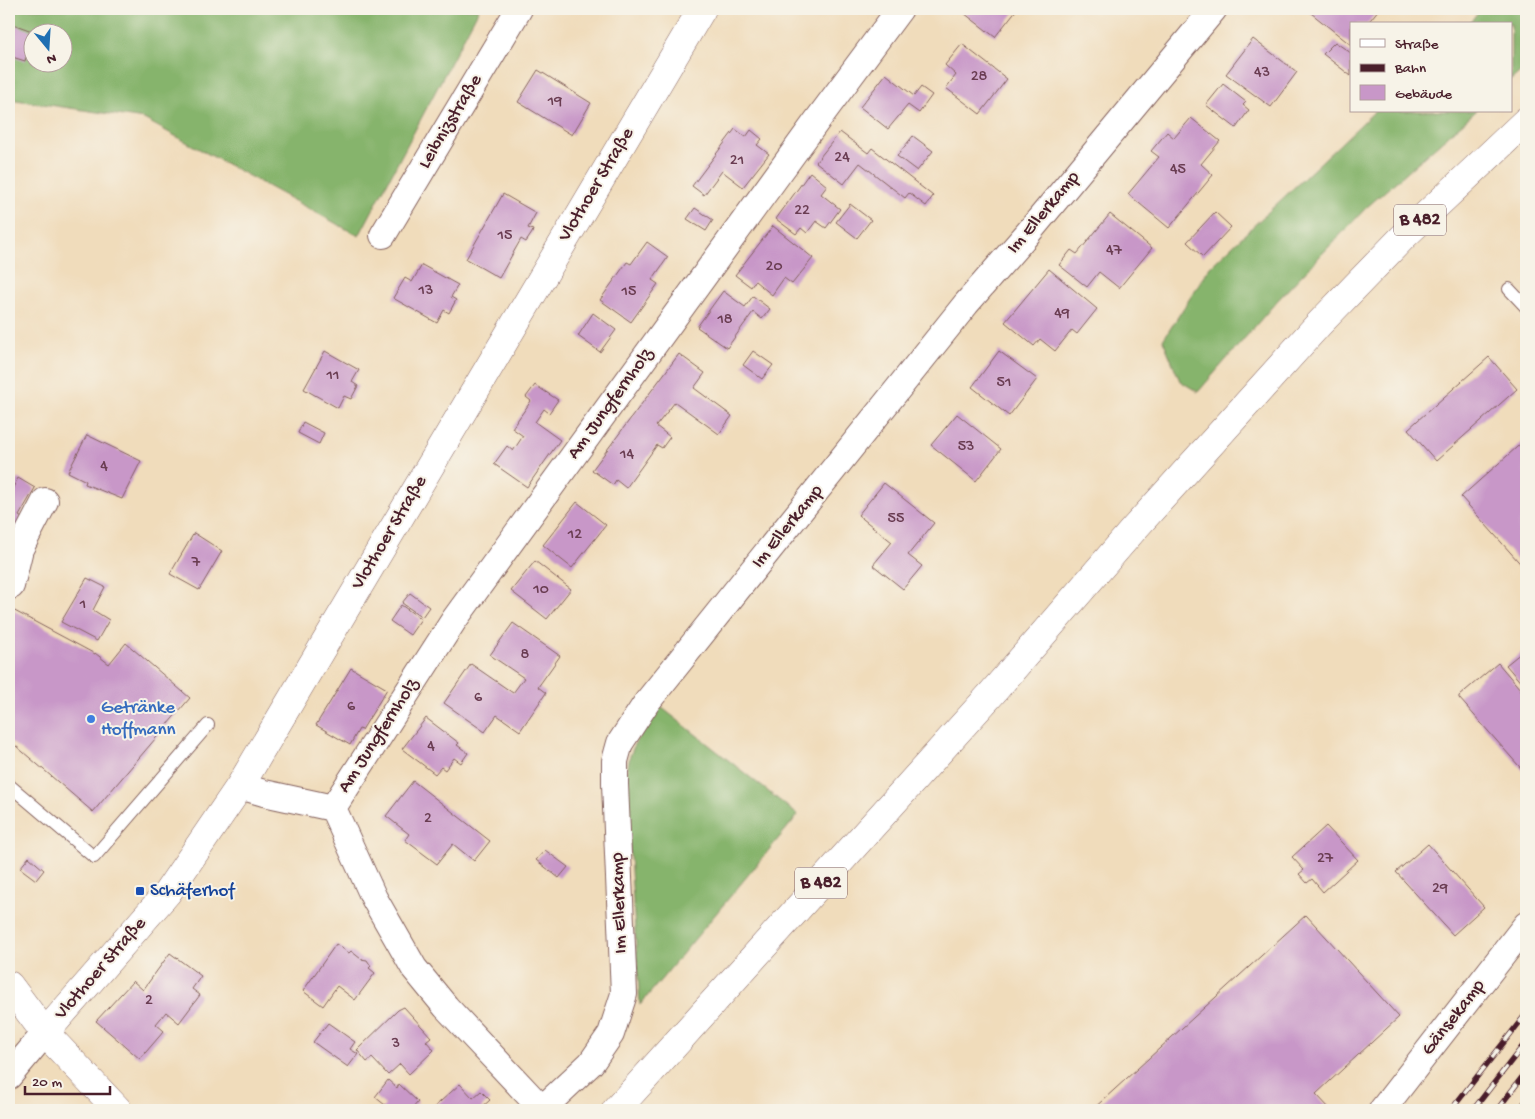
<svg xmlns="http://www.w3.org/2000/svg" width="1535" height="1119" viewBox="0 0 1535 1119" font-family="'Gochi Hand',sans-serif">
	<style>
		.forest { fill: #86b46c; stroke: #686a4c; fill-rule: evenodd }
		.building { fill: #c897c8 }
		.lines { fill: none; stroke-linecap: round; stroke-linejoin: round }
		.lane-casing { stroke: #84615d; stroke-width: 14 }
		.street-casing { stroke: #84615d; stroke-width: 28 }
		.secondary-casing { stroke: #84615d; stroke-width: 29 }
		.primary-casing { stroke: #84615d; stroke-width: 29 }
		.lane { stroke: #fff; stroke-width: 12 }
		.street { stroke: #fff; stroke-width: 26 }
		.secondary { stroke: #fff; stroke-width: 28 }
		.primary { stroke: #fff; stroke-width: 28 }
		.rail-casing { stroke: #4a1f2b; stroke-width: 5.5 }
		.rail { stroke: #f7f3e8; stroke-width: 4; stroke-dasharray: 11; stroke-linecap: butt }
		.shop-dot { fill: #3f7fe0; stroke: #f7f3e8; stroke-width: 2 }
		.transit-dot { fill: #1a4fb4; stroke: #f7f3e8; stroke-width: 2 }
		.labels { text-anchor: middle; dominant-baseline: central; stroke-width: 4; stroke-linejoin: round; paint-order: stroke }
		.number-label { font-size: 16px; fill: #6a3d52 }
		.shield { fill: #f7f3e8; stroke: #7e5f64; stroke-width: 1 }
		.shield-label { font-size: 18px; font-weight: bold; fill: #4a1f2b }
		.street-label { font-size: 19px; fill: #4a1f2b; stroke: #f7f3e8 }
		.shop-label { font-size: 19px; fill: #366cbe; stroke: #f7f3e8; text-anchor: start }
		.transit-label { font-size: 19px; fill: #164399; stroke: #f7f3e8; text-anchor: start }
	</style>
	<rect width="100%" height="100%" fill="#f7f3e8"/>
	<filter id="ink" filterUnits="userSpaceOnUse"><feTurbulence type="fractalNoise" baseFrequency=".02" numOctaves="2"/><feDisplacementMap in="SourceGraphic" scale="10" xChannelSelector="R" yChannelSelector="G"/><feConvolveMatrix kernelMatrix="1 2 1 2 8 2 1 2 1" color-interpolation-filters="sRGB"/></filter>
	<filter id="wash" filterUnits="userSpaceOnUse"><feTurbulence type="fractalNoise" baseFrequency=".0096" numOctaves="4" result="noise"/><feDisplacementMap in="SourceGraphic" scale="20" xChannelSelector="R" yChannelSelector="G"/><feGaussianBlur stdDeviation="1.12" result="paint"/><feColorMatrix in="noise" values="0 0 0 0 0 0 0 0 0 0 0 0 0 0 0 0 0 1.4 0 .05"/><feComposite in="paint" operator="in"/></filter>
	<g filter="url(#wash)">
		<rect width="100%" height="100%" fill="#f0dcbb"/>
		<!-- forest -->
		<path class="forest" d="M9,9H479L359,236L144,119L9,99ZM32,32H62V62H32Z
			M1483,9H1526V67L1511,80V24H1467Z
			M1375,111H1476L1366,208L1277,301L1198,392L1180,381L1163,340L1210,267Z
			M661,707L798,815L640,1005L625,781L630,756L636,741Z"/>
		<g id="blocks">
			<!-- building -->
			<path class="building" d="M961,9H1017L995,37L960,10Z
				M1306,9H1379L1367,24H1351V45Z
				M10,23L32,31V39L25,61L9,56Z
				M1253,39L1297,72L1271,107L1226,74Z
				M1335,42L1351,53V76L1323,54Z
				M962,44L1007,79L980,114L946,88L956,75L945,65Z
				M538,70L591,103L572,135L518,102Z
				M886,74L914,96L921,87L932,95L919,113L908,105L888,129L860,107Z
				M1223,84L1246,102L1243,105L1249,110L1236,128L1206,105Z
				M1191,118L1220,141L1201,164L1213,175L1169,228L1128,194L1159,157L1151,151L1167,132L1174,138Z
				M735,129L746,137L751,130L762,139L757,145L769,154L743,187L722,171L704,195L692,186Z
				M840,132L868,153L872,148L933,196L926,206L909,193L905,198L860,163L844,184L816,162Z
				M913,136L933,151L917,171L897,156Z
				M810,172L827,186L821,194L840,209L826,228L816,221L807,233L801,228L796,234L776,219Z
				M503,194L536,213L528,228L533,230L532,233L526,242L521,239L499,278L466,259Z
				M850,204L871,220L857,238L836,222Z
				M695,208L713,220L706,231L687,219Z
				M1215,212L1231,227L1203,257L1187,242Z
				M1110,214L1152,248L1119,288L1099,272L1087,287L1059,265L1071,250L1077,254Z
				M773,226L813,258L792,284L784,278L772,295L755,281L751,287L735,275Z
				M647,242L668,257L652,280L658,284L631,322L600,300L627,262L631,264Z
				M422,265L458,285L451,297L456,300L449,313L444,310L437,323L393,298L405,278L412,282Z
				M1049,269L1097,309L1077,334L1072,330L1055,351L1040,339L1034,346L1005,322Z
				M723,291L745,307L753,296L770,309L762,319L753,312L727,348L697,327Z
				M593,313L616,330L600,352L578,336Z
				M325,351L359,370L352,382L358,386L351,399L344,396L338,408L304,389Z
				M753,351L773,365L762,379L743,365Z
				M999,351L1037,379L1009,416L972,387Z
				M679,354L705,373L694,388L732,416L719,434L675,402L656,426L670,437L662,448L657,445L626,488L616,480L613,485L592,470Z
				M1489,357L1517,389L1436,461L1408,429Z
				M535,385L558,400L549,413L544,409L535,422L560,440L527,487L494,464L507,446L513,451L523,436L512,428L531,401L526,397Z
				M957,414L1001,449L976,481L931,445Z
				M303,422L324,433L319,444L298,433Z
				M87,435L141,461L122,499L85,484L86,481L68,472Z
				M1526,439V570L1461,497Z
				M18,478L35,488L19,516L25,520L9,558V495Z
				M884,483L934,523L908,555L922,566L903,589L873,565L892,542L858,515Z
				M577,502L606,525L572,568L543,545Z
				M194,533L222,551L199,590L170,574Z
				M535,561L571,589L547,619L511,591Z
				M87,578L105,587L93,610L109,620L97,641L61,622Z
				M410,593L429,607L422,617L402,603Z
				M401,605L421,619L410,635L390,621Z
				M9,608L95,654V653L109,664L126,643L190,698L93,812L9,740Z
				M513,623L560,656L538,687L546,693L520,731L497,715L485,732L444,703L471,664L513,693L524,678L490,655Z
				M1522,652L1526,656V682L1523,685L1506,665Z
				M1498,663L1526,696V774L1459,698V696Z
				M351,668L387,689L362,730L359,729L350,745L316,725Z
				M426,718L459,743L457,745L468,753L461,763L454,758L445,770L441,767L435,774L402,749Z
				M413,781L490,841L474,861L453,844L437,864L405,840L409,834L386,816Z
				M1326,826L1358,860L1323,892L1312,879L1307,883L1299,874L1304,870L1292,857Z
				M1428,844L1484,907L1453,935L1396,872Z
				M545,850L568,867L559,878L536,860Z
				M29,857L44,870L36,880L20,868Z
				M1306,915L1399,1017L1316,1094L1331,1110H1092Z
				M336,944L349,953L351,951L361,959L367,960L371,966L369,968L375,973L355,1000L337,986L323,1006L303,991Z
				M170,953L201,976L192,989L200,995L179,1023L166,1012L156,1024L164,1031L140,1059L96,1021L133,981L143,990Z
				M404,1007L431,1037L426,1041L434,1050L409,1074L400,1064L388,1075L372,1058L367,1062L357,1050L398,1010Z
				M328,1023L355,1042L350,1049L358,1054L348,1067L313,1042Z
				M388,1080L397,1088L399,1084L418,1102L411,1110H381L385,1105L375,1097Z
				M460,1084L473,1098L481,1091L490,1100L481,1108L483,1110H431Z"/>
		</g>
	</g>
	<g filter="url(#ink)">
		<use href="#blocks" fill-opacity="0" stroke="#84615d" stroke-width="1"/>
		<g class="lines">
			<!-- lane casing -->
			<g class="lane-casing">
				<path id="lane" d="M1509,289L1526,307
					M9,785L94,857L208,725"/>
			</g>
			<!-- street casing -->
			<g class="street-casing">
				<path id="street" d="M383,235L519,9
					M9,586H11L20,549L45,501
					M240,786L264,793L333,808
					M333,808L374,898L414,968L446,1007L542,1109L591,1063L611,1034L624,994L615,784V761L620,743L647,702L966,304L1028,233L1214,9
					M333,808L454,620L816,122L900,9
					M9,1076L45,1033
					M1382,1110L1526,925"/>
			</g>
			<!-- secondary casing -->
			<g class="secondary-casing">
				<path id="secondary" d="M9,985L45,1033L118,1110
					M45,1033L167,893L240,786L702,9"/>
			</g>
			<!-- primary casing -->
			<g class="primary-casing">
				<path id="primary" d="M616,1110L993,692L1133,530L1318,325L1405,235L1526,121"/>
			</g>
			<!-- lane -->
			<use href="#lane" class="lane"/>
			<!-- street -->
			<use href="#street" class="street"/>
			<!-- secondary -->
			<use href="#secondary" class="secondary"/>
			<!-- primary -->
			<use href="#primary" class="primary"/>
			<!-- rail casing -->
			<g class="rail-casing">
				<path id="rail" d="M1451,1110L1526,1014
					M1473,1110L1526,1042
					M1497,1110L1526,1072
					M1519,1110L1526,1101"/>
			</g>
			<!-- rail -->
			<use href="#rail" class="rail"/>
		</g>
	</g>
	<!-- markers -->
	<circle class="shop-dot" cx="91" cy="719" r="5"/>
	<rect class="transit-dot" x="135" y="886" width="10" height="10" rx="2.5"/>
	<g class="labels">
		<!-- number labels -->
		<g class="number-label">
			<text x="1262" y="73">43</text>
			<text x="979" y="77">28</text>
			<text x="555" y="102">19</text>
			<text x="842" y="158">24</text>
			<text x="737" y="161">21</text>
			<text x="1178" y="170">45</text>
			<text x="802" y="211">22</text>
			<text x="505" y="236">15</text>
			<text x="1114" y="251">47</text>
			<text x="774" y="267">20</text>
			<text x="426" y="291">13</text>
			<text x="629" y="292">15</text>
			<text x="1062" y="314">49</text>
			<text x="725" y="320">18</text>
			<text x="333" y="376">11</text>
			<text x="1004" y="383">51</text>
			<text x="966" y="447">53</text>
			<text x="627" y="455">14</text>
			<text x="104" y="467">4</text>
			<text x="896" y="519">55</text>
			<text x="575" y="535">12</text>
			<text x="196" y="563">7</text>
			<text x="541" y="590">10</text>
			<text x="83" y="605">1</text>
			<text x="525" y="655">8</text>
			<text x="478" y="698">6</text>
			<text x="351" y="707">6</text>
			<text x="431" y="747">4</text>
			<text x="428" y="819">2</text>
			<text x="1325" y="859">27</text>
			<text x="1440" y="889">29</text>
			<text x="149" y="1001">2</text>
			<text x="396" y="1044">3</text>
		</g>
		<!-- shield labels -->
		<g class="shield">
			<rect x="1394" y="204.5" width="52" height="31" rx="4"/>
			<rect x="795" y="867.5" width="52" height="31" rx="4"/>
		</g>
		<g class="shield-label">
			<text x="1420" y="220">B 482</text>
			<text x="821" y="883">B 482</text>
		</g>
		<!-- street labels -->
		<g class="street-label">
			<text transform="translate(451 122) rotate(-59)">Leibnizstraße</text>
			<text transform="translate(597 185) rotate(-59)">Vlothoer Straße</text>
			<text transform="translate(1044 213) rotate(-50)">Im Ellerkamp</text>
			<text transform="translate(611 404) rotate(-54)">Am Jungfernholz</text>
			<text transform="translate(788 527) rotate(-51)">Im Ellerkamp</text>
			<text transform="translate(390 533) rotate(-59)">Vlothoer Straße</text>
			<text transform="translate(379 736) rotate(-57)">Am Jungfernholz</text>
			<text transform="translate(620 903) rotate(-92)">Im Ellerkamp</text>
			<text transform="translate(101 969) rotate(-49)">Vlothoer Straße</text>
			<text transform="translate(1454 1018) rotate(-52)">Gänsekamp</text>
		</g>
		<!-- shop labels -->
		<g class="shop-label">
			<text x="101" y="708">Getränke<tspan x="101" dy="22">Hoffmann</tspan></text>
		</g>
		<!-- transit labels -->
		<g class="transit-label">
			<text x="150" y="891">Schäferhof</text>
		</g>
	</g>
	<!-- margin -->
	<rect width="1535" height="1119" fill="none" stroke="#f7f3e8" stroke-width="30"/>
	<!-- legend -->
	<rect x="1350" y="22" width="162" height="90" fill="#f7f3e8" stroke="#b29e9c"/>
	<rect x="1360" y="39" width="25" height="8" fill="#ffffff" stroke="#b29e9c"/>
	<text x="1395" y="48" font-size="15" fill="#4a1f2b">Straße</text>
	<rect x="1360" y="64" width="25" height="8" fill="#4a1f2b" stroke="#b29e9c"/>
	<text x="1395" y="72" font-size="15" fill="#4a1f2b">Bahn</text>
	<rect x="1360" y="85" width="25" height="15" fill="#c897c8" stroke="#b29e9c"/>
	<text x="1395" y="98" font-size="15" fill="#4a1f2b">Gebäude</text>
	<!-- north arrow -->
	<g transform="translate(48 48) rotate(162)"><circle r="24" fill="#f7f3e8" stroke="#b29e9c"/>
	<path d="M0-4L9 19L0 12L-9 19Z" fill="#1f6fb2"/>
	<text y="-8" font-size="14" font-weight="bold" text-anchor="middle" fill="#4a1f2b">N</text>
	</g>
	<!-- scale -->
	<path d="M25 1086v8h85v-8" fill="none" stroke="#4a1f2b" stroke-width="2.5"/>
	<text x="32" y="1086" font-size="15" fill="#4a1f2b" stroke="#f7f3e8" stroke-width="4" paint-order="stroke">20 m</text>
</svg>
